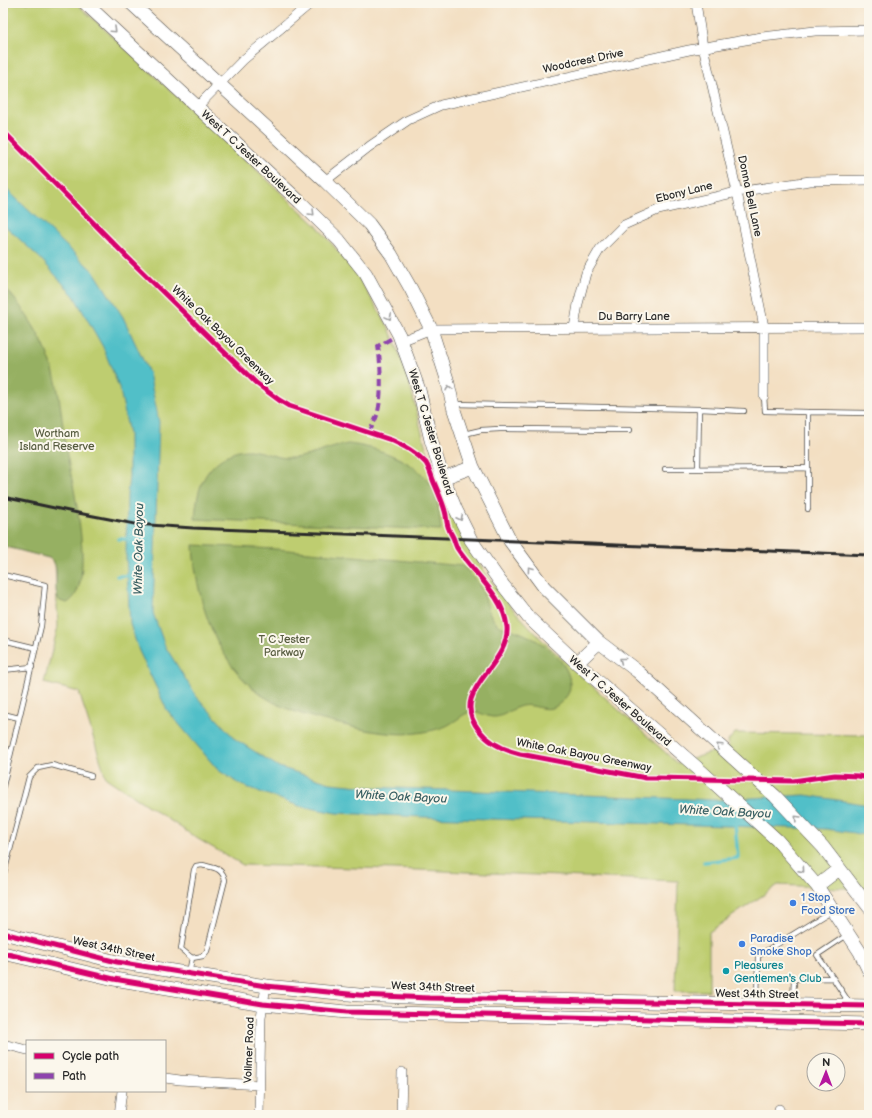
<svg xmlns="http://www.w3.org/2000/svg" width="872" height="1118" viewBox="0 0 872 1118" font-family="'Balsamiq Sans',sans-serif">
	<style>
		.green { fill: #becd70; stroke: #747c4e }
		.forest { fill: #96b062; stroke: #606e46 }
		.water { fill: #51bfc8; stroke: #3e757a }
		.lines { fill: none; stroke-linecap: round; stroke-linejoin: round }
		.stream { stroke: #51bfc8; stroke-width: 3.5 }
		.service-casing { stroke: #494642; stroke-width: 6 }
		.minor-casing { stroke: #494642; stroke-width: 10 }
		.secondary-casing { stroke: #494642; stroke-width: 14 }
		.service { stroke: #fff; stroke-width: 4.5 }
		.minor { stroke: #fff; stroke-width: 9 }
		.secondary { stroke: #fff; stroke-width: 13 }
		.rail { stroke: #2b2b2b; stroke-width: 3 }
		.quiet { stroke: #8e44ad; stroke-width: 4; stroke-dasharray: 8 4; stroke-linecap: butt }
		.cycleway-casing { stroke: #fbf7ec; stroke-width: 8 }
		.cycleway { stroke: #d6006c; stroke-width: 5 }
		.oneway { stroke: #a0a0a0 }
		.shop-dot { fill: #3f7fe0; stroke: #fbf7ec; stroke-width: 1.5 }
		.culture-dot { fill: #0f9aa8; stroke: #fbf7ec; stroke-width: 1.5 }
		.labels { text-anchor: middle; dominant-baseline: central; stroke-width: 4; stroke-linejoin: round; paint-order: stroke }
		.street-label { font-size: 11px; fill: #2b2b2b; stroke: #fbf7ec }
		.park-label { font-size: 11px; fill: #575c40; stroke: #fbf7ec }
		.shop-label { font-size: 11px; fill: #366cbe; stroke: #fbf7ec; text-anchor: start }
		.culture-label { font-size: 11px; fill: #0d838f; stroke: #fbf7ec; text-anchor: start }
		.water-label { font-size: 12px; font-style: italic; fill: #385f62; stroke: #fbf7ec }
	</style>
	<rect width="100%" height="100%" fill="#fbf7ec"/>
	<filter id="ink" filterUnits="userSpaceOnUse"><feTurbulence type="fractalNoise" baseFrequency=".025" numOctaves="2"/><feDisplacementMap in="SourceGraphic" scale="8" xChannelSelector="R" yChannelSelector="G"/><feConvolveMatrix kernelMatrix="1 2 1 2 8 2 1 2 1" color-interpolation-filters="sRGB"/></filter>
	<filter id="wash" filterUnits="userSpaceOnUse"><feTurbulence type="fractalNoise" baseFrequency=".012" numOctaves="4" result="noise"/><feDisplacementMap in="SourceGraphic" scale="16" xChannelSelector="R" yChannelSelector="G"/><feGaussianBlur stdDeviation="0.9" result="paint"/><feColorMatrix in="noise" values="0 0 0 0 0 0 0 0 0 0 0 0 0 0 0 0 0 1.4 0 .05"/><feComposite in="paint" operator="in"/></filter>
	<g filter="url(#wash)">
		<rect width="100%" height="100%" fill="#f3dfc2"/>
		<!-- green -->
		<path class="green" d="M3,3H76L318,227L355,272L387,324L395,342L409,381L424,441L437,480L474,555L486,574L513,609L543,641L678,764L729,746L728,741L735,733L869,735V897L863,889L778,885L709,932V991H675L678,881L395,869L243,865L198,839L106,778L79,692L44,683L58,626L55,563L49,558L3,546Z"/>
		<!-- forest -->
		<path class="forest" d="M3,285C20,304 35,326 45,348C60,381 61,415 66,450C71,478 99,587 67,603L60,601C50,590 64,567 49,558L3,546Z
			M348,444C377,447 418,461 433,488C439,500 439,516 441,530L195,519C197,492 201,471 226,456C233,452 241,450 249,450C264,451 277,459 292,458C311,457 329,447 348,444Z
			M193,545L276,549L463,566C470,574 477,581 482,590C487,601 488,616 497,624C504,629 512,629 519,632C540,640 571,661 570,686C570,691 568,695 565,698C547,720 537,700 518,707C510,710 503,717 494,717C486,717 479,711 471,712C464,713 459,719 453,722C445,728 434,730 424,732C397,737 367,731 340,724C317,719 294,713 273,702C219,673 196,603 193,545Z"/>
		<!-- water -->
		<path class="water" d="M3,186L95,273L123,317L149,373L159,422L153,613L165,646L196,696L235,739L279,767L330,783L370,787L716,800L805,795L863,804L869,806V836L854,833L826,829L423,817L336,813L299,806L241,785L218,770L167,710L139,651L130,624L126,556L127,495L129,477V434L120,390L103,347L74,296L41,259L3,224Z"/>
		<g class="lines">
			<!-- stream -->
			<path class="stream" d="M118,539H131
				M117,576H130
				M704,862L738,858L735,823"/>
		</g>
	</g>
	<g filter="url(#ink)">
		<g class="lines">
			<!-- service casing -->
			<g class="service-casing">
				<path id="service" d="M764,396L765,411L808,412V509
					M454,404L699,409L744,411
					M808,412L869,413
					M464,434L481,430L500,429L630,430
					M698,468L699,409
					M665,469L808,468
					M3,575L45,585L41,626L3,786
					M3,640L36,648
					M3,670L32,667
					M3,714L19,718
					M3,750L11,752
					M202,865C213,868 222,867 225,880L207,951L203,956L192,958L181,949L194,870L196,866Z
					M3,877L29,777L38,768L52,765L91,776
					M189,973L192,958
					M833,978L817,955L847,935
					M757,1003L758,956L831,911
					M793,1003L794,979L833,978L850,1004"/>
			</g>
			<!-- minor casing -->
			<g class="minor-casing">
				<path id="minor" d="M696,3L703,47L737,192L764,327V396
					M197,107L243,60L311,3
					M325,181L370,146L408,120L441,105L689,50L762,37L815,31L869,30
					M574,328L578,304L586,273L600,249L624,225L658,210L737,192L810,181L869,180
					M401,341L431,329L869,327
					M3,1044L27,1050
					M165,1078L180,1080L259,1085
					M779,1109L781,1115
					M119,1115L122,1091
					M259,1115L261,1017L266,986
					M401,1115L402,1072"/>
			</g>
			<!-- secondary casing -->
			<g class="secondary-casing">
				<path id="secondary" d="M85,3L300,202L339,240L366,274L399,335L419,390L431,440L443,478L456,510L471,540L499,580L528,617L577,663L702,772L777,840L817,886L860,952L869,971
					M131,3L325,181L369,224L391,254L411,289L431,329L447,379L454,410L473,467L510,541L544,587L599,642L637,671L775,796L823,847L869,907
					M443,478L473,467
					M577,663L599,642
					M817,886L839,869
					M3,933L117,962L266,986L359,995L429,998L869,1006
					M3,953L114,979L263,1004L347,1012L869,1024"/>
			</g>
			<!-- service -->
			<use href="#service" class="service"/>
			<!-- minor -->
			<use href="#minor" class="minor"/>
			<!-- secondary -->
			<use href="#secondary" class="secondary"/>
			<!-- rail -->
			<path class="rail" d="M3,497L78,513L135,524L193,528L869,555"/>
			<!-- quiet -->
			<path class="quiet" d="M369,433C371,428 374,423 376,418C383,400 381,365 378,346L394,337"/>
			<!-- cycleway casing -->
			<g class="cycleway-casing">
				<path id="cycleway" d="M3,131L127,257L256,383L279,400L289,406L391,440C404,446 416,452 426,463C429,468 431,474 433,480C437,490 442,500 445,511C447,517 446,523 449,529C450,533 453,536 454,540C455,543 456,546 457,548C473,573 504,596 507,627C510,667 447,690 479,730C489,743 504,750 520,754L646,778H656L793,781L835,775L858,776L869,778
					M3,933L117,962L266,986L359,995L429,998L869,1006
					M3,953L114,979L263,1004L347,1012L869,1024"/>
			</g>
			<!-- cycleway -->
			<use href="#cycleway" class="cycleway"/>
		</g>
		<!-- one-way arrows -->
		<defs><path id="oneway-chevron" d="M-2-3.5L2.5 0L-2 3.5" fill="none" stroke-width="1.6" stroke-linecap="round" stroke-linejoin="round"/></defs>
		<g class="oneway">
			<use href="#oneway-chevron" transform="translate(114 30) rotate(43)"/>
			<use href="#oneway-chevron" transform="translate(312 213) rotate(45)"/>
			<use href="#oneway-chevron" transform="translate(389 317) rotate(62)"/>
			<use href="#oneway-chevron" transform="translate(449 388) rotate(-103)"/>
			<use href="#oneway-chevron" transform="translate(460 518) rotate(64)"/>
			<use href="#oneway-chevron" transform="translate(530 569) rotate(-126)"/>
			<use href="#oneway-chevron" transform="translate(622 660) rotate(-142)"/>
			<use href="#oneway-chevron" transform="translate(719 746) rotate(-137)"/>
			<use href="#oneway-chevron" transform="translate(797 818) rotate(-134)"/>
			<use href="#oneway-chevron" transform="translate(802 870) rotate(49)"/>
		</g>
	</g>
	<!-- markers -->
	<g class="shop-dot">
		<circle cx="793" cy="903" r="4"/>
		<circle cx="742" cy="944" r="4"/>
	</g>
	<circle class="culture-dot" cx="726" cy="971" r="4"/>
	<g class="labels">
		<!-- street labels -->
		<g class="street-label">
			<text transform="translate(583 61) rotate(-12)">Woodcrest Drive</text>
			<text transform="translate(251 157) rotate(43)">West T C Jester Boulevard</text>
			<text transform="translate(684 192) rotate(-14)">Ebony Lane</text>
			<text transform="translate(750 196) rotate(78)">Donna Bell Lane</text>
			<text x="634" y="316">Du Barry Lane</text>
			<text transform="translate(223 335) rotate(44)">White Oak Bayou Greenway</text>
			<text transform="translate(431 432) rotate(73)">West T C Jester Boulevard</text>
			<text transform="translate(620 701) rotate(41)">West T C Jester Boulevard</text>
			<text transform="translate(584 755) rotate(11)">White Oak Bayou Greenway</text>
			<text transform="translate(114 949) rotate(12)">West 34th Street</text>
			<text transform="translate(433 987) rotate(2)">West 34th Street</text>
			<text transform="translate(757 994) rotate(1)">West 34th Street</text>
			<text transform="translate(249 1050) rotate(-88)">Vollmer Road</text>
		</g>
		<!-- park labels -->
		<g class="park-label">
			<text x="57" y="433">Wortham<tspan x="57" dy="13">Island Reserve</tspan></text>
			<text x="284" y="639">T C Jester<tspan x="284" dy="13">Parkway</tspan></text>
		</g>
		<!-- shop labels -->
		<g class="shop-label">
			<text x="801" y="897">1 Stop<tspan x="801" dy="13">Food Store</tspan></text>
			<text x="750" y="938">Paradise<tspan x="750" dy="13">Smoke Shop</tspan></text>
		</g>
		<!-- culture labels -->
		<g class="culture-label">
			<text x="734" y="965">Pleasures<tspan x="734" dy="13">Gentlemen's Club</tspan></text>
		</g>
		<!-- water labels -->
		<g class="water-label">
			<text transform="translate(139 549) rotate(-89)">White Oak Bayou</text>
			<text transform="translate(401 797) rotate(3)">White Oak Bayou</text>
			<text transform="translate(725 812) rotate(3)">White Oak Bayou</text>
		</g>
	</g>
	<!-- margin -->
	<rect width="872" height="1118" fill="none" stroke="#fbf7ec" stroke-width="16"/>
	<!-- legend -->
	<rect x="26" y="1040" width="140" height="52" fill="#fbf7ec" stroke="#a8a59f"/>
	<rect x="34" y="1053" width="20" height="6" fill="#d6006c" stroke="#a8a59f"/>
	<text x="62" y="1060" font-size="12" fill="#2b2b2b">Cycle path</text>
	<rect x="34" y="1073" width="20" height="6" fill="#8e44ad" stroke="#a8a59f"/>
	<text x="62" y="1080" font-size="12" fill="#2b2b2b">Path</text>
	<!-- north arrow -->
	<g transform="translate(826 1072) rotate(1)"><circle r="19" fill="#fbf7ec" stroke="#a8a59f"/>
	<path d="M0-3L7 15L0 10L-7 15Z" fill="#b5179e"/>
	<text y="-6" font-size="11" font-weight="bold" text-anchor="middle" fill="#2b2b2b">N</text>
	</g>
</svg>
